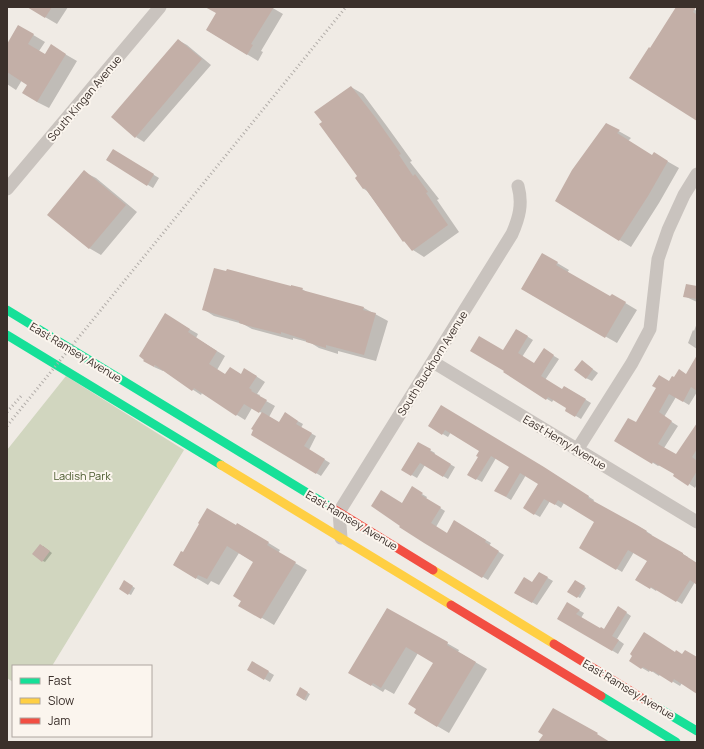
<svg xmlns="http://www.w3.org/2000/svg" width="704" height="749" viewBox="0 0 704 749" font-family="Manrope,sans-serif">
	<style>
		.green { fill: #d1d6bf }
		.shadow { fill: #0003 }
		.building { fill: #c3afa7 }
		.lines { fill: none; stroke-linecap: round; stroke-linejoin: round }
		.street { stroke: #c9c3be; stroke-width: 13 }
		.fast { stroke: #16e098; stroke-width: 9 }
		.slow { stroke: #ffcf43; stroke-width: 9 }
		.jam { stroke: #f24e42; stroke-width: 9 }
		.rail { stroke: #b1aca8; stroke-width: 3; stroke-dasharray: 1 3; stroke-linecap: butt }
		.labels { text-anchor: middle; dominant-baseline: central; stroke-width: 4; stroke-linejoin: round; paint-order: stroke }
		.street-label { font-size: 11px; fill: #3b302b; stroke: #fbf5ee }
		.park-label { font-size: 11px; fill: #4a5a2e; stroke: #fbf5ee }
	</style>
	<rect width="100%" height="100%" fill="#f0ebe5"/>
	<!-- green -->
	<path class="green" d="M66,376L184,450L52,666H13V682L7,678V450Z"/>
	<!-- shadow -->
	<path class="shadow" d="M28,7H68L57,24Z
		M207,7H271L283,14L261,51L263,52L258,61L207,30L217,13Z
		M677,7H690L697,11V119L651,50Z
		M30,33L45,42L39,51L45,55L51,46L77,61L49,108L37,102L28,84L22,80L16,90L7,84V46Z
		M178,40L187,45L211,65L144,142L136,137Z
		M351,87L363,94L386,125L412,161L410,162L439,199L437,200L459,232L424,257L413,250L408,244L404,241L367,191L364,189L356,178L358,177Z
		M606,124L631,138L628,141L652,156L665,160L679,168L659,203L631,247L556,201Z
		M113,150L159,178L153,188L107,160Z
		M84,172L96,178L137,212L101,255L89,248Z
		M542,254L569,270L567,273L611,298L612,295L637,310L617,343L522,289Z
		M697,287V302L684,296Z
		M302,289L308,293L364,308L388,321L376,361L338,351V354L319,348L311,343L293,338V340L252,329L243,324L214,316L203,309Z
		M174,320L198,334L196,338L225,356L217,370L226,375L253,374L265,382L257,394L260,395L259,397L275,406L269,417L279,423L285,414L303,424L301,428L316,436L309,450L330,463L321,476L252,434L262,413L252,408L245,420L202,393L201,395L163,370V371L154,367Z
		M697,323V349L688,343L693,330L694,331Z
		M517,330L533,340L522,357L535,365L544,350L559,359L545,380L562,391L565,387L591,403L581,419L566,410L568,408L554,399L552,402L504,372L505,370L503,352Z
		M587,365L598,373L592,381L586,378Z
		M697,367V392L689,405L676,397L664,417L678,426L664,448L676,456L697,434V487L696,486L695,488L675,474L660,465L658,466L616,440L636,423L669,382L675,378L686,375Z
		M441,406L549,472L594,500L593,502L643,529L652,535L651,536L688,557V558L697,564V583L695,582L682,604L657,589L656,591L637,579L648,561L634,552L622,572L581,547L596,522L564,503L561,508L550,501L540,517L524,508L539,483L526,475L511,500L506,497L510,466L496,458L482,482L469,475L480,457V450L451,432L448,437L429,426Z
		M418,443L435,453L434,455L455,467L448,479L425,465L417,478L403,470Z
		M412,488L427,497L426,499L445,511L436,527L447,534L455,522L491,543L489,546L504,555L488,580L401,527L402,504Z
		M238,524L280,550L278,553L307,570L274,625L240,605L254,562L239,553L219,585L211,581L208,585L174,565L183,553Z
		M43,546L52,553L45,562L43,561Z
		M539,573L553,581L537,605L516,593L533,584Z
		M575,581L586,588L580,598L569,592Z
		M125,582L135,588L131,595L120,589Z
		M567,604L584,613L581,618L600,630H604L618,607L631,616L617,639L624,644L618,654L558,618Z
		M387,609L459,650L458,652L487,669L449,733L415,713L434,662L418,653L394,694L385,689L383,692L350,672Z
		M675,653L697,658V692L682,683L680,686L660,674L659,676L650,670L649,672L630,661Z
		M253,663L274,675L270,682L249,670Z
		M301,689L310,694L306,701L297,695Z"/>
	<!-- building -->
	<path class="building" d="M27,7H52L45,18Z
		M205,7H274L251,44L253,45L247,55L206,30L216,13Z
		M676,7H696L693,12L697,15V121L629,78L649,47L650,48Z
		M18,25L34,34L28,44L45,54L51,44L66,54L37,102L22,93L27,85L7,72V44Z
		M178,39L202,59L135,138L111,117Z
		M351,86L375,117L401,154L399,155L413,176L415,174L428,192L426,193L448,225L412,251L404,241L403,242L365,188L363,189L355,178L357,176L319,124L322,122L314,112Z
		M606,123L620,130L617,133L652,155L654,152L668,161L648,196L619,241L555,201L572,170Z
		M113,149L154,174L147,186L106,160Z
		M84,170L126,205L89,249L47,215Z
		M542,253L558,262L556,265L610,296L612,294L626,302L605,338L521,289Z
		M214,268L226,271L227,269L291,286V285L303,288L302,290L364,307L363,310L376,313L364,355L326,345V348L306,342V340L281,332V334L245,325L239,323V321L202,310Z
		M686,284L697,286V299L683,297Z
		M165,313L190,329L188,332L217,351L209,364L225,374L230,367L241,374L244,368L257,376L249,388L252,390L251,391L267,400L259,413L244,404L236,416L194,388L192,391L155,365L154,367L143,361L144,360L139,356Z
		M516,329L528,336L518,353L534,363L544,348L554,355L541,376L562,389L564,386L586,399L575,417L565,411L566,408L548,397L546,400L503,372L504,371L470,351L479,336L503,350Z
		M697,355V391L691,387L683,402L669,394L659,412L672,421L658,444L676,454L697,423V449L692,457L697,461V471L688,486L673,476L674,474L653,462L652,464L614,441L628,418L636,422L656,388L652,386L659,375L669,381L672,376L674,377L679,369L686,374Z
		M582,360L593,369L586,379L574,370Z
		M441,405L544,467L589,496L588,498L637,525L647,531L646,532L683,553V554L697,563V585L690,580L676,602L651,587L650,589L635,580L647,561L628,550L616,570L579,548L594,522L558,500L555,505L544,499L534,515L523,508L538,484L520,473L506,497L494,491L509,467L491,456L476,480L467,475L478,457L476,456L479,451L445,430L442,435L428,426Z
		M262,412L279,422L285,412L298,421L296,424L312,433L304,446L325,459L316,474L251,435L253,430L251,429Z
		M418,442L431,449L430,451L451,464L443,477L420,463L411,476L401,470Z
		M412,486L423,493L421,495L441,507L431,523L447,533L454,520L486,540L485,542L499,551L482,578L424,543L399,527L400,526L371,506L381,490L402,503Z
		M207,508L236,525L237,523L269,542L267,545L296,562L261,619L238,606L241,601L233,596L253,562L227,546L207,579L198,575L196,579L173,565L181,551L183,552L199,524L198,523Z
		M40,544L50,551L42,562L32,554Z
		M539,572L548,577L532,603L514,593L524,577L532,582Z
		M124,580L133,586L128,595L119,589Z
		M575,580L585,586L577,598L567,592Z
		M567,602L580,610L576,614L600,628L601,627L604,629L618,606L627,612L612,636L619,640L612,651L557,619Z
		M387,608L448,642L447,645L476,662L437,727L414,713L416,709L408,704L433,663L406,647L381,688L373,683L371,686L348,673Z
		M644,632L675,652L676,650L682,654L685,650L697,657V694L674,679L672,683L653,671L652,672L643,667L641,669L629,661L632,656L630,654Z
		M252,661L269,671L264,680L247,670Z
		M300,687L308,692L304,700L296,695Z
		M553,708L598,733L597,734L610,742H538L543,735L538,732Z"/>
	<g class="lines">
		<!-- street -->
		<path class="street" d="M7,189L160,7
			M433,362L697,522
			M577,450L632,363L650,329L658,259L668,230L684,195L697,174
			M341,538L339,512L512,234C519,218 523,204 518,186"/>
		<!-- fast -->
		<path class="fast" d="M7,310L332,508
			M7,335L221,465
			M601,696L676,742
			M650,703L697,731"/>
		<!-- slow -->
		<path class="slow" d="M221,465L451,605
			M433,570L554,644"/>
		<!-- jam -->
		<path class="jam" d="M332,508L433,570
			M451,605L601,696
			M554,644L650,703"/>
		<!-- rail -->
		<path class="rail" d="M7,412L23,394
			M7,426L346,7"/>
	</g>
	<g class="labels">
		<!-- street labels -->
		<g class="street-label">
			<text transform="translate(84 98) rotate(-50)">South Kingan Avenue</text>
			<text transform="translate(76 352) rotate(31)">East Ramsey Avenue</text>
			<text transform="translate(432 363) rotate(-58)">South Buckhorn Avenue</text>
			<text transform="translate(565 442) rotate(31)">East Henry Avenue</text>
			<text transform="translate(352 520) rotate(31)">East Ramsey Avenue</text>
			<text transform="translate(629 689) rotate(31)">East Ramsey Avenue</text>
		</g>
		<!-- park labels -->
		<g class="park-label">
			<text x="82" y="475">Ladish Park</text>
		</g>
	</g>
	<!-- border -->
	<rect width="704" height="749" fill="none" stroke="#3b302b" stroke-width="16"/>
	<!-- legend -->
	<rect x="12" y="665" width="140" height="72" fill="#fbf5ee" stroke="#aea6a0"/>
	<rect x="20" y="678" width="20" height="6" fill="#16e098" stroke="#aea6a0"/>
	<text x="48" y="685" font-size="12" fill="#3b302b">Fast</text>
	<rect x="20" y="698" width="20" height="6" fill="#ffcf43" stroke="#aea6a0"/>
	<text x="48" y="705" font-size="12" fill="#3b302b">Slow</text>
	<rect x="20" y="718" width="20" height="6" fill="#f24e42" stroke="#aea6a0"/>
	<text x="48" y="725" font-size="12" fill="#3b302b">Jam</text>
</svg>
